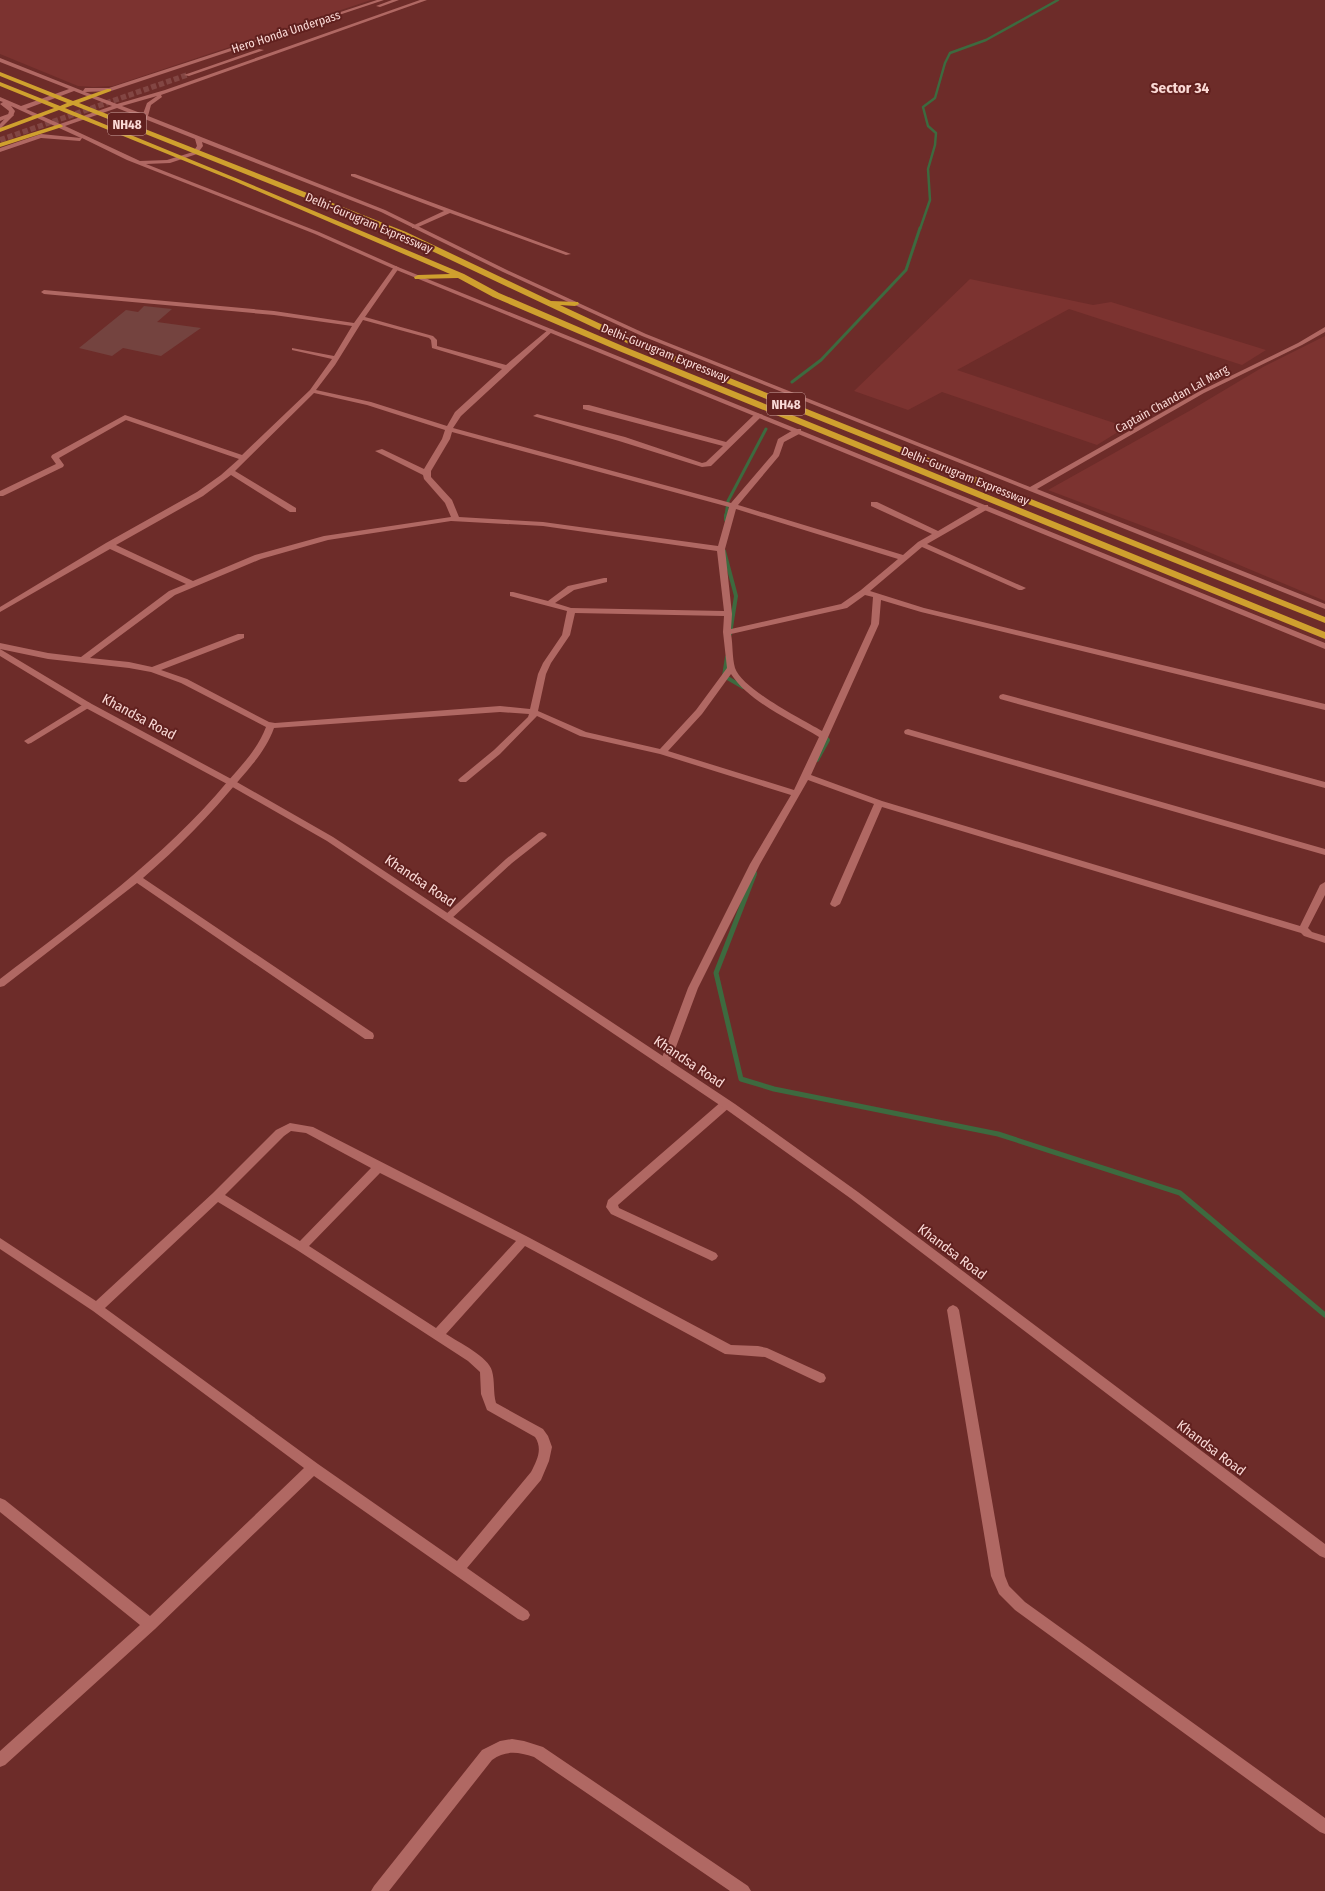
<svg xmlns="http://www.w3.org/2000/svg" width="1325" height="1891" viewBox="0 0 1325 1891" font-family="'Fira Sans Condensed',sans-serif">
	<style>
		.built { fill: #7c3330 }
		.green { fill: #74433f }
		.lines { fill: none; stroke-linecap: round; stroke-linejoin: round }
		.stream-far3 { stroke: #3d6a3f; stroke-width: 2.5 }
		.stream-far2 { stroke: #3d6a3f; stroke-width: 3 }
		.stream-far1 { stroke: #3d6a3f; stroke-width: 4 }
		.stream { stroke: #3d6a3f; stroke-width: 5 }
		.secondary-tunnel { stroke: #824643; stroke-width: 5.5; stroke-dasharray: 5.5 2.5; stroke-linecap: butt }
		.street { fill: #b06863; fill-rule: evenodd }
		.secondary { fill: #b06863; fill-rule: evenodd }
		.highway { fill: #cfa02e; fill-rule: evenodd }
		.labels { text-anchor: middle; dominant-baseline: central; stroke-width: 4; stroke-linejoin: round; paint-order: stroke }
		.far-street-label { font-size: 12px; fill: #fad9d6; stroke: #61211f }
		.shield { fill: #61211f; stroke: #cca29f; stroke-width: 1 }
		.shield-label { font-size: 13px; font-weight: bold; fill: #fad9d6 }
		.street-label { font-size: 14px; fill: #fad9d6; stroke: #61211f }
		.far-district-label { font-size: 15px; font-weight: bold; fill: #fad9d5; stroke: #61211f }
	</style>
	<rect width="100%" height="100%" fill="#6d2c29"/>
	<!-- built -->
	<path class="built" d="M0,0H371L113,86L94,87L78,86L0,54Z
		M970,279L1093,305L1111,302L1266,350L1242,365L1069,309L957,370L1126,427L1097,445L942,392L908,410L854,391Z
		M1325,336V601L1180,540L1048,490L1191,410L1263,367Z"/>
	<!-- green -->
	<path class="green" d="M144,306L172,309L157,322L201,328L161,356L123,348L112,356L79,348L126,310L138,312Z"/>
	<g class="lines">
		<!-- stream-far3 -->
		<path class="stream-far3" d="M920,229L930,200L928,169L935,145L936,133L928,126L923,107L935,98L945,63L950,53L986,40L1058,0"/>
		<!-- stream-far2 -->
		<path class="stream-far2" d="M792,382L821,360L906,270L920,228
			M726,516L728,501L766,429"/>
		<!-- stream-far1 -->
		<path class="stream-far1" d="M726,520V515
			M724,551L736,596L730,634
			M727,657L724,676L743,687
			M817,760L828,740L823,734
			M754,876L755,873"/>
		<!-- stream -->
		<path class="stream" d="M754,875L716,973L741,1079L774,1089L998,1134L1180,1193L1325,1315"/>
		<!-- secondary-tunnel -->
		<path class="secondary-tunnel" d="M0,140L187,75"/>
		<!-- street -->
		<path class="street" d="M11,113L14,115L13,116L0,121V117Z
			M351,174H355L571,254L566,255L450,213L416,228H412V226L444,211L351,176Z
			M396,266L399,268L365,317L433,336L437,340V346L506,365L549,329L554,330L461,416L453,428L731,503L773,454L778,439L795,429H801V433L784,442L779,456L738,505L903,555L918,542L932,534L871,506V502H877L938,531L982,505H988V509L927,544L1026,588L1022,590H1019L922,547L870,591L924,608L1325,704V710L921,612L881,600L879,624L811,775L882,801L1300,926L1320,885L1325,882V895L1308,928L1312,932L1325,936V943L1304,936L1301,933L882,807L840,904L835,907L832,906L830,904L874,804L808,780L760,864L698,988L670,1063L669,1066H661L660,1063L688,988L750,864L791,795L660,754L580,736L537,716L500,754L466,782H460L458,780L460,778L494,750L528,717L529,714L500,712L274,728C267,748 253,764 240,779C210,815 178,848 143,878L373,1033L374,1036L373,1039H365L137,883L4,986L0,987V979C80,918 163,859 228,781C243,764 258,748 266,727L181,683L151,672L129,668L48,659L0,649V643L48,653L81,657L169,591L186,584L110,549L0,612V607L106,543L197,492L221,475L239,459L126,420L59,458L64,465L63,467L3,496H0V491L56,464L51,457L52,455L125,415L242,455L310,390L332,359L292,350V348L334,356L352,326L274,315L44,294L41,292L44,290L274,311L354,323L394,267ZM363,320L429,338L431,340L432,348L502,369L455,412L447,426L371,402L316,390L335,365ZM314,393L367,405L445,430L442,439L424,469L382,449L375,451L423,475L424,479L445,503L451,517L324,536L255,555L193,581L116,545L203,496L231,475L290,512H296V508L235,471ZM452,432L729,507L718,546L543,522L459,517L452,500L431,477V471L450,439ZM736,509L898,559L861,590L841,604L731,629L732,614L725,549ZM451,521L543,526L717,551L724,611L571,608L555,603L574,590L607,582V578H604L568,586L548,601L513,592H510V596L567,611L562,635L543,663L538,674L530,709L500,706L275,723L269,722L187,679L161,670L244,638V634H238L152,667L129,662L90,658L175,595L261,559L328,540ZM865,595L873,597L871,624L822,731C801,719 742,689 735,668C732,657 733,644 731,634L847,608ZM575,613L724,616L723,632L727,668L696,710L660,749L586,732L538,711L546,674L551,663L570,635ZM731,674C749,702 791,720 819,737L794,790L668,751L702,714Z
			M583,405H589L726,442L756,413L763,415L711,466L702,467L619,441L533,416L537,414L625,437L702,463L706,462L723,446L583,409Z
			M1003,694L1325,782V788L1000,699L999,697L1000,695Z
			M87,702L90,703L91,705L90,707L31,743L28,744L24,741Z
			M908,729L1325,849V855L905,734L904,732L905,730Z
			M542,832L545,833L547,835L545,837L512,863L451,919H445L443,917L445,915L506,859L539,833Z
			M726,1100L730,1101L731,1104L730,1107L618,1205L619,1208L716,1253L718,1256L716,1259L712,1261L708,1259L611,1214L606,1207L608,1200L722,1101Z
			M290,1123L313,1127L528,1237L731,1345L758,1346L767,1348L824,1374L826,1378L824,1382L820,1383L765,1357L725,1354L525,1246L446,1334C458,1342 489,1357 492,1371C495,1382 493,1392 496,1403L543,1429L548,1436L552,1447L549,1461L541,1480L467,1568L528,1611L530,1615L528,1619L523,1621L518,1619L314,1476L155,1629L5,1765L0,1767V1751L140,1625L0,1512V1498L5,1500L150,1616L304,1468L93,1311L0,1249V1238L96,1301L213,1193L276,1130ZM291,1131L306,1133L371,1168L300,1241L225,1195L284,1136ZM380,1173L516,1241L436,1328L309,1246ZM218,1202L297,1250L468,1361L480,1372L481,1394L487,1410L535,1437C543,1449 537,1460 531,1472L457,1561L318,1464L105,1308Z
			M953,1305L957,1307L959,1310L1005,1576L1009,1586L1025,1602L1325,1818V1834L1320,1832L1015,1610L999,1594L991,1576L947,1310L949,1307Z
			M512,1739L524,1741L543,1747L748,1886L751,1891H730L534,1757C518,1752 506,1750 492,1760L389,1891H371L374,1886L482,1750L500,1741Z"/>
		<!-- secondary -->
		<path class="secondary" d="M377,0H384L111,91L85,92L117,104L165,90L420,0H427L161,95L162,97L151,105L148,116L385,210L507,270L646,334L1030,487L1200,391L1298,343L1325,327V332L1302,345L1204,393L1037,489L1325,604V609L642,336L503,272L381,212L202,142L203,146L197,154L170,163L146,164L319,232L398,267L1325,643V649L394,269L315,234L127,160L82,138L80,141L41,138L0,152V148L41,134L81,138L11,106L15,111L13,116L0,129V124L8,115L9,111L0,104L3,102L0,101V97L21,106L69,89L0,62V58L83,91L85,88H109ZM74,91L112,106L60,124L26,109ZM157,96L147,103L143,114L122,106ZM117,108L195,139L197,146L193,152L167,160L140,161L65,126Z
			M392,0H399L380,7L376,6Z
			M259,49L264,50L189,76L184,75Z
			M0,649L90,703L235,781L333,837L735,1104L858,1192L1325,1544V1558L1320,1556L850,1198L727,1110L327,841L229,785L84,707L0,656Z"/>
		<!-- highway -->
		<path class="highway" d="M0,72L73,101L107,89H111V91L79,103L406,232L551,301L578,302L579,304L575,306L560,305L635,340L1325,617V623L629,344L400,236L73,105L65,108L238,179L464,274L499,293L625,347L1325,632V639L619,351L493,297L458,278L415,279L414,277L418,275L450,274L234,181L59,110L0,132V128L54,108L0,86V82L60,106L67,103L0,76Z
			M60,124L63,126L62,127L0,147V143Z"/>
	</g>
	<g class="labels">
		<!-- far-street labels -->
		<g class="far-street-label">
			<text transform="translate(286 32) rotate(-18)">Hero Honda Underpass</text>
			<text transform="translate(369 223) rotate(23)">Delhi-Gurugram Expressway</text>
			<text transform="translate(665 353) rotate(22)">Delhi-Gurugram Expressway</text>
			<text transform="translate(1172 399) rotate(-29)">Captain Chandan Lal Marg</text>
			<text transform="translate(965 476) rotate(22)">Delhi-Gurugram Expressway</text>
		</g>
		<!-- shield labels -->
		<g class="shield">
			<rect x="108" y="113" width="38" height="22" rx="3"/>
			<rect x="767" y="393" width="38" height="22" rx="3"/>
		</g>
		<g class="shield-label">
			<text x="127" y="124">NH48</text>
			<text x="786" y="404">NH48</text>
		</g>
		<!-- street labels -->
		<g class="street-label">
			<text transform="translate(139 717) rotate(28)">Khandsa Road</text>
			<text transform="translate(420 881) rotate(34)">Khandsa Road</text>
			<text transform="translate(689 1062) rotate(34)">Khandsa Road</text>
			<text transform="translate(952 1252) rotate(37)">Khandsa Road</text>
			<text transform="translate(1211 1448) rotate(37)">Khandsa Road</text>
		</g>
		<!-- far-district labels -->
		<g class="far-district-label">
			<text x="1180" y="88">Sector 34</text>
		</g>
	</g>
</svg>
